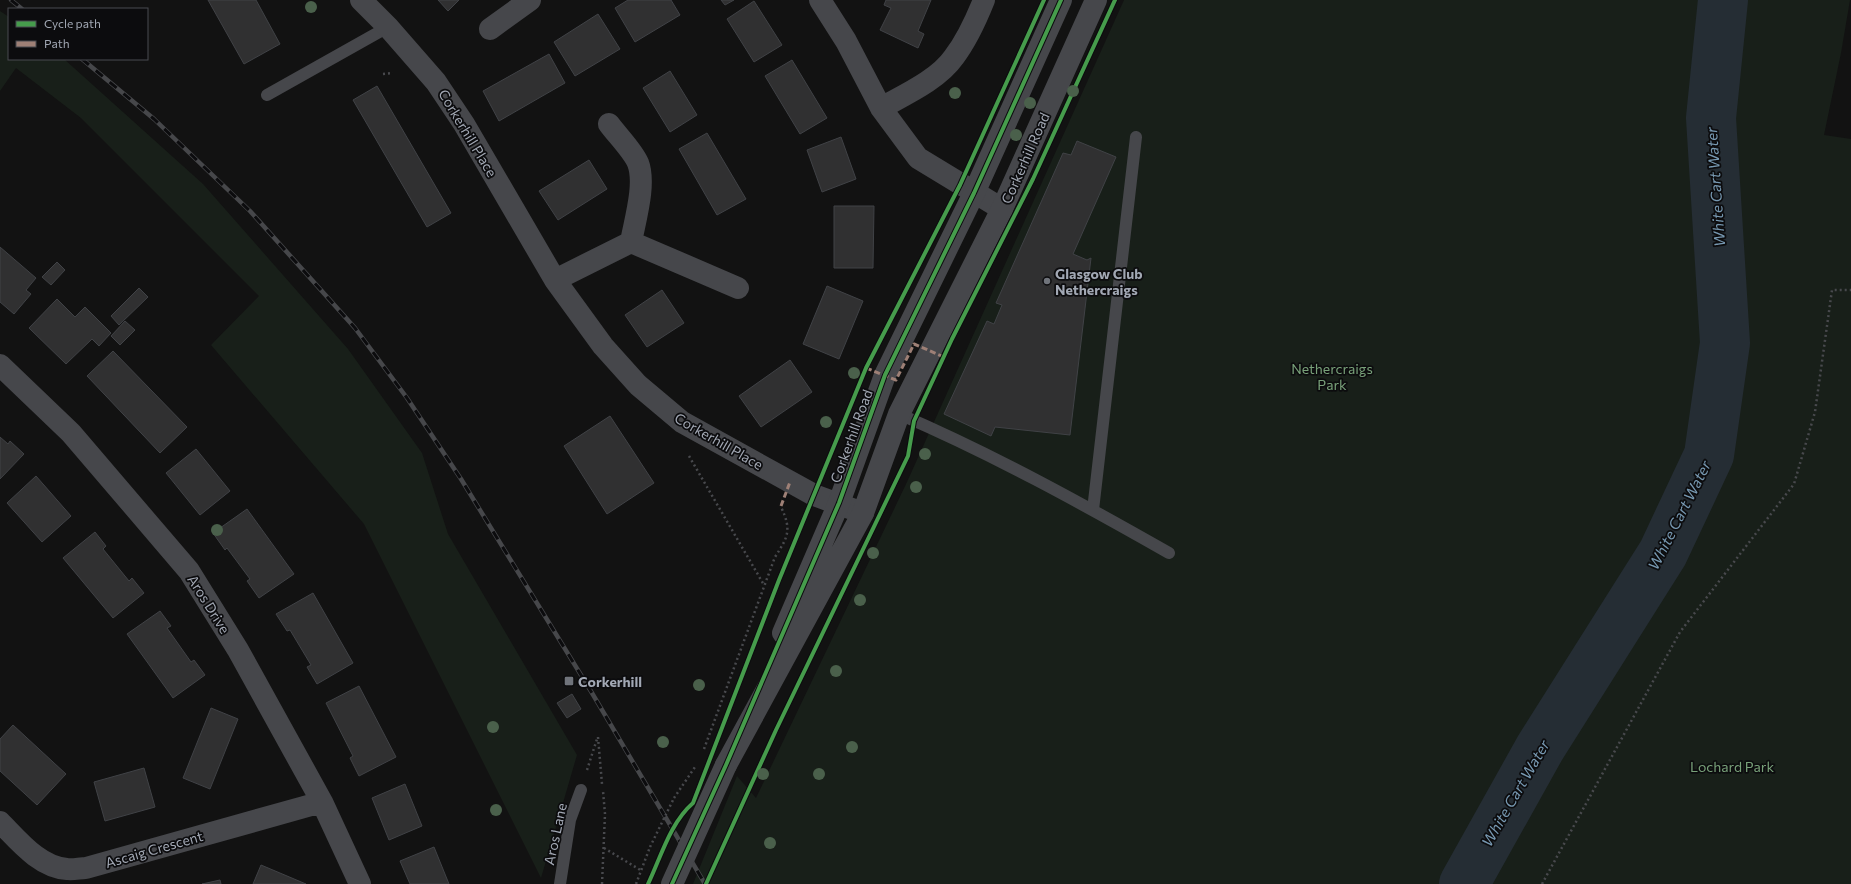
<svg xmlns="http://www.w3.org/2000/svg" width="1851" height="884" viewBox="0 0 1851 884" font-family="Commissioner,sans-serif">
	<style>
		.green { fill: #181f19 }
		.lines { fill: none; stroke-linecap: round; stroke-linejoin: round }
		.river { stroke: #252d34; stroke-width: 50 }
		.building { fill: #303031; stroke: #404246 }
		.path { stroke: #48494d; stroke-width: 2.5; stroke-dasharray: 2 3; stroke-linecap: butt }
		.service { stroke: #46474b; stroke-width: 12 }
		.minor { stroke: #46474b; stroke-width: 22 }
		.tertiary { stroke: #46474b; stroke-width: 22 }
		.rail-casing { stroke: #46474a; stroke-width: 4.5 }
		.rail { stroke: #0c0c0e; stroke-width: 3; stroke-dasharray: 9; stroke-linecap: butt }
		.path-bridge { stroke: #48494d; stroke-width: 2.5; stroke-dasharray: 2 3; stroke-linecap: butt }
		.tertiary-bridge { stroke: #46474b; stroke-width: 22 }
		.quiet { stroke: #9e8076; stroke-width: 3; stroke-dasharray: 6 3; stroke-linecap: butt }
		.cycleway-casing { stroke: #0c0c0e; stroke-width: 6 }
		.cycleway { stroke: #469c4c; stroke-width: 4 }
		.tree { fill: #4a604b }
		.poi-dot { fill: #70747b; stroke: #0c0c0e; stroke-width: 1.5 }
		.labels { text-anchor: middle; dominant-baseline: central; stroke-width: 3.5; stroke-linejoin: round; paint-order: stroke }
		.street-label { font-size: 14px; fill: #a2a8b4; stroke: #0c0c0e }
		.poi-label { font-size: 14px; font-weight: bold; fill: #a2a8b4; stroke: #0c0c0e; text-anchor: start }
		.park-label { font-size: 14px; fill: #78a079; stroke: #0c0c0e }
		.water-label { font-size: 15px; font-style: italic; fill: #7798b1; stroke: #0c0c0e }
	</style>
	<rect width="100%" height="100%" fill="#121212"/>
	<!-- green -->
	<path class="green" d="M1124,0H1850L1841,53L1824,135L1851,139V884H693L737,776L756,798L907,482Z
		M0,11L9,17V59H64L203,184L348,349L422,453L448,534L577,755L541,878L364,524L211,345L259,296L81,118L16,68L0,91Z"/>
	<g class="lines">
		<!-- river -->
		<path class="river" d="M1464,884L1540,748L1663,553L1709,455L1725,343L1711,118L1723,0"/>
	</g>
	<!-- building -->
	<path class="building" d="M208,0H256L280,44L244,64Z
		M438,0H459L448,11Z
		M628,0H671L680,15L635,42L615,8Z
		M721,0H734L725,5Z
		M886,0H931L918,31L924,34L918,48L880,30L891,8L884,5Z
		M754,1L782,45L754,62L727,19Z
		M598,14L620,49L575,76L554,42Z
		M549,54L565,83L499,121L483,91Z
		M792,60L827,118L800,134L765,76Z
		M670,71L697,115L670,132L643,88Z
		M377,86L451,213L427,227L353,100Z
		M707,133L746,199L717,215L679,149Z
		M841,137L856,179L822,192L807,150Z
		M1077,141L1116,157L1073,254L1087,260L1091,258L1070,435L995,427L991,436L944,414L987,321L994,324L1002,305L996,303L1063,153L1071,155Z
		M589,160L607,189L558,220L539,191Z
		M834,206H874L873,268H834Z
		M0,247L36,278L26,290L31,294L14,314L0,302Z
		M57,262L65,270L51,285L42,277Z
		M827,286L863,301L839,359L803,344Z
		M139,288L148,297L119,325L111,316Z
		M662,290L684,323L647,347L625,315Z
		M57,299L75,317L85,307L111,333L99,346L92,339L66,364L29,328Z
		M125,321L135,330L120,345L111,336Z
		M113,351L187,427L160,453L87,376Z
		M790,360L812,392L761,427L739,396Z
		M610,416L654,483L607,514L564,446Z
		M0,437L8,444L10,441L24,454L0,479Z
		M196,449L230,491L200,515L166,473Z
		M36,476L71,516L42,542L7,503Z
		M247,509L294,574L259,598L247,581L250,579L227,548L225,550L213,533Z
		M95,532L106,546L103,549L129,581L132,578L144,593L113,618L63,558Z
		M313,593L353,663L317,684L307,667L311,665L290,630L287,631L276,614Z
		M160,611L171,626L167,628L191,662L194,660L205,675L173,698L127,634Z
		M359,686L396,757L359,776L350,758L353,756L326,703Z
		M572,694L581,709L567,718L557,703Z
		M211,708L238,719L210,789L183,778Z
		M13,725L66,774L37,805L0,771V739Z
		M144,768L155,807L105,821L94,782Z
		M405,784L422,826L389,840L372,798Z
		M434,847L449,884H410L400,861Z
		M261,865L306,884H253Z
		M220,880L221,884H202Z"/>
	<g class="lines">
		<!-- path -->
		<path class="path" d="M383,74L393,73
			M689,456L764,585
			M598,737L602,784
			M704,749L775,557C788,537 792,530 781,507
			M587,770L597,739
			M674,798L695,767
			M604,848L642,871
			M602,884L605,814L603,791
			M636,884L650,847
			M1542,884L1680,632L1794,484L1815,412L1832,290H1851"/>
		<!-- service -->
		<path class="service" d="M267,95L388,27
			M899,414C992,454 1081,503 1169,553
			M1093,510L1136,137
			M560,884L570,820L581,790"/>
		<!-- minor -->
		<path class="minor" d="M361,0L388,27L436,82L464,124L555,280L603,346L638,385L682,422L814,495L863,513
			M820,0L846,41L881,108L918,158L1002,209
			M490,29L530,0
			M881,108C904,95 938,80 954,57C967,40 976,20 984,0
			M609,124C617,135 633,151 638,163C646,184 635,220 631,242
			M555,280L631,242L738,288
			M0,365L71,433L189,571L238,650L322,802L360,884
			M0,822C18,840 39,867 67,869C73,870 80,868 86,868L322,802"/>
		<!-- tertiary -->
		<path class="tertiary" d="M783,633L839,503L885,375L974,193L1061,0
			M726,765L863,513L899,414L1002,209L1096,0"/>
		<!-- rail casing -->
		<g class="rail-casing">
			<path id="rail" d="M11,0L22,9
				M82,59L154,119L250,211L355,328L407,398L461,479L592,693L705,884"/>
		</g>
		<!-- rail -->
		<use href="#rail" class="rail"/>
		<!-- path-bridge -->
		<path class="path-bridge" d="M650,847L674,798"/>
		<!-- tertiary-bridge -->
		<path class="tertiary-bridge" d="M672,884L726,765"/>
		<!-- quiet -->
		<path class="quiet" d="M866,368L896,380L914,344L944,357
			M781,506L790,482"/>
		<!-- cycleway casing -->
		<g class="cycleway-casing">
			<path id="cycleway" d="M648,884C661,857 670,823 693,803L779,580L866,368L960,185L1044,0
				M672,884L726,765L839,503L885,375L974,193L1061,0
				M706,884L776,730L908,456L914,421L952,339L1033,179L1115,0"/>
		</g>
		<!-- cycleway -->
		<use href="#cycleway" class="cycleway"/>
	</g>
	<!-- trees -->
	<g class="tree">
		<circle cx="311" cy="7" r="6"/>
		<circle cx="1073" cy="91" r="6"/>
		<circle cx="955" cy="93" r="6"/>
		<circle cx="1030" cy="103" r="6"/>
		<circle cx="1016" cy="135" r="6"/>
		<circle cx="854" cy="373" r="6"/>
		<circle cx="826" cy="422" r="6"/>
		<circle cx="925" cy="454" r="6"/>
		<circle cx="916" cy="487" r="6"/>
		<circle cx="217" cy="530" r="6"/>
		<circle cx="873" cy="553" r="6"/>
		<circle cx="860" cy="600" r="6"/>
		<circle cx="836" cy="671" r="6"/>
		<circle cx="699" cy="685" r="6"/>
		<circle cx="493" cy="727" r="6"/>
		<circle cx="663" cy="742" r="6"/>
		<circle cx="852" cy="747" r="6"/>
		<circle cx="763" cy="774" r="6"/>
		<circle cx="819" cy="774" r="6"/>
		<circle cx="496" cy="810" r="6"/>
		<circle cx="770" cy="843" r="6"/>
	</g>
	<!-- markers -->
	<g class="poi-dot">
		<circle cx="1047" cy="281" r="4"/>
		<rect x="564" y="676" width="10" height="10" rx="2"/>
	</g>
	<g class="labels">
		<!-- street labels -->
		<g class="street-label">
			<text transform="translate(468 133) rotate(59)">Corkerhill Place</text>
			<text transform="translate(1025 158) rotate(-66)">Corkerhill Road</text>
			<text transform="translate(851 436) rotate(-70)">Corkerhill Road</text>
			<text transform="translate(719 441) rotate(30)">Corkerhill Place</text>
			<text transform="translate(209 604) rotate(58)">Aros Drive</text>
			<text transform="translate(555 834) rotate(-78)">Aros Lane</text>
			<text transform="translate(154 849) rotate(-16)">Ascaig Crescent</text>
		</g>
		<!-- poi labels -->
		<g class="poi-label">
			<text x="1055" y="273">Glasgow Club<tspan x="1055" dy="16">Nethercraigs</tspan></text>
			<text x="578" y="681">Corkerhill</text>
		</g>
		<!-- park labels -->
		<g class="park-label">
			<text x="1332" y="368">Nethercraigs<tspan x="1332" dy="16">Park</tspan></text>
			<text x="1732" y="766">Lochard Park</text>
		</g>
		<!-- water labels -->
		<g class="water-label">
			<text transform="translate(1715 187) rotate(-94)">White Cart Water</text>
			<text transform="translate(1679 515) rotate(-63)">White Cart Water</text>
			<text transform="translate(1515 793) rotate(-60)">White Cart Water</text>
		</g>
	</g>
	<!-- legend -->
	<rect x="8" y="8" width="140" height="52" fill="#0c0c0e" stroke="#484a50"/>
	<rect x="16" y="21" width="20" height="6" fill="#469c4c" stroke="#484a50"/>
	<text x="44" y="28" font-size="12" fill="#a2a8b4">Cycle path</text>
	<rect x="16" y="41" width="20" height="6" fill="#9e8076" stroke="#484a50"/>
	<text x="44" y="48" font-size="12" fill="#a2a8b4">Path</text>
</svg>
